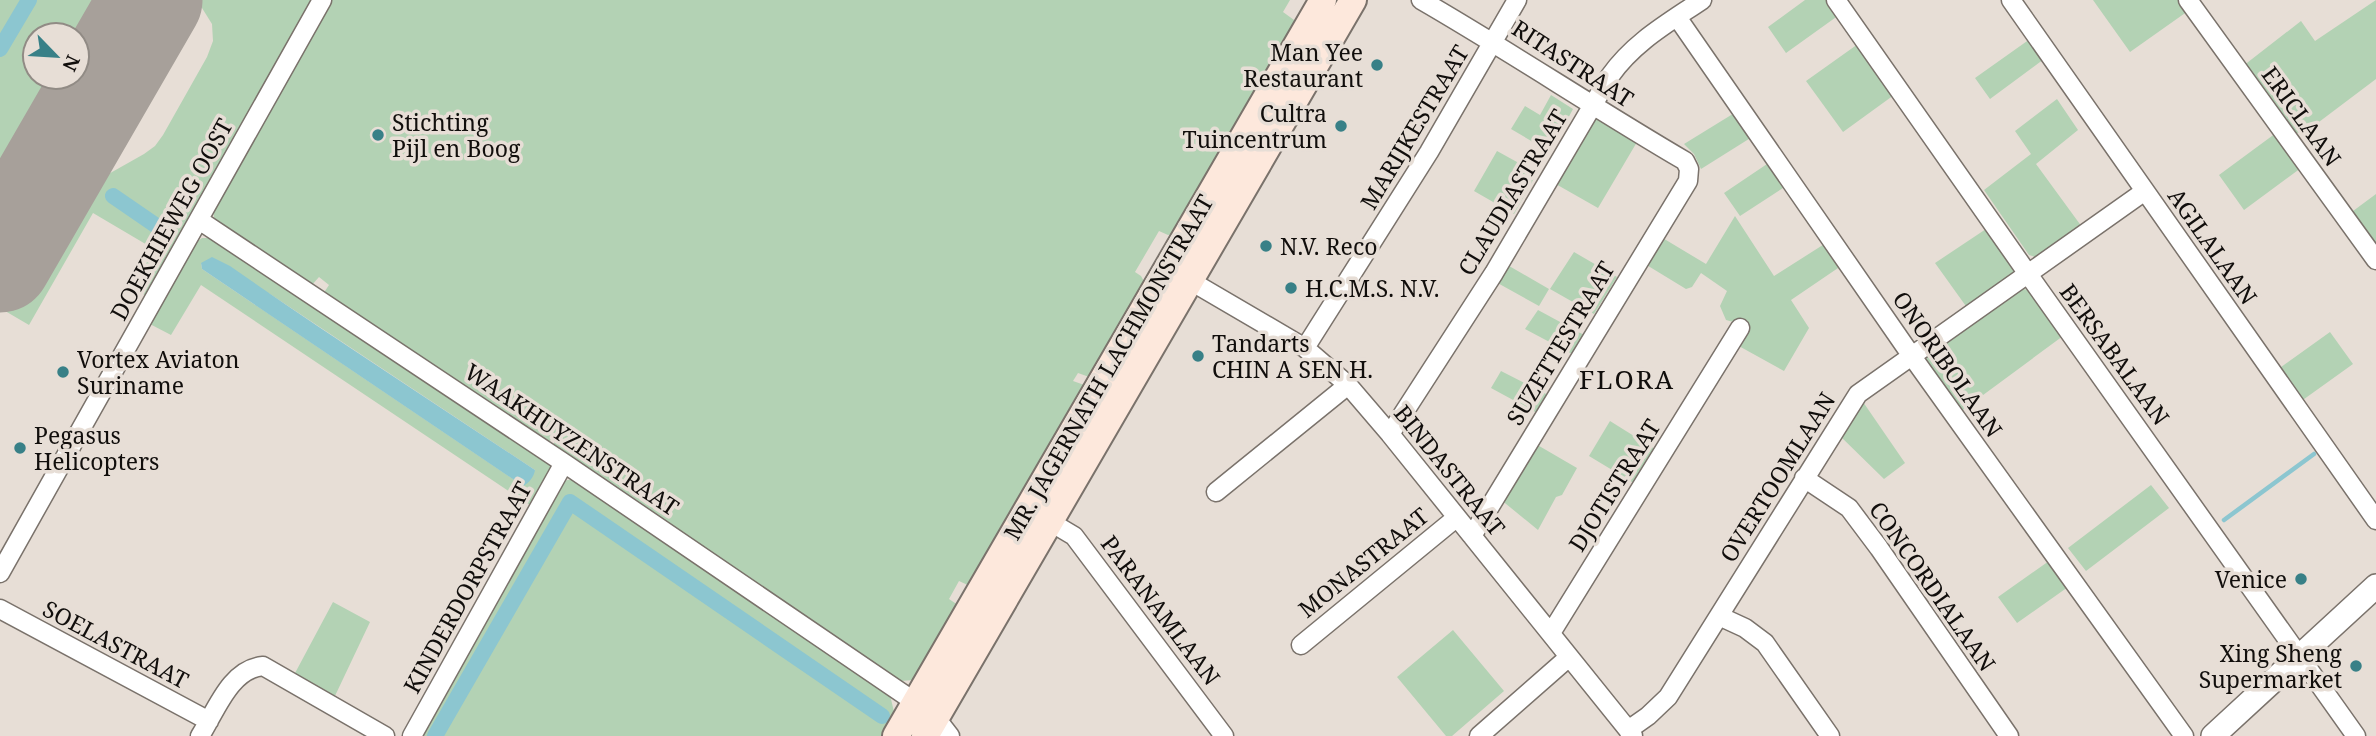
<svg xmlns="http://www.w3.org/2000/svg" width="2376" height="736" viewBox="0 0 2376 736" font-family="'Noto Serif',serif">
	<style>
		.green { fill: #b3d2b4; fill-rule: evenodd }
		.water { fill: #8cc6d0 }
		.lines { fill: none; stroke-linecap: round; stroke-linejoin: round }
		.stream { stroke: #8cc6d0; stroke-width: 4.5 }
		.canal { stroke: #8cc6d0; stroke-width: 16 }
		.runway { stroke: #a7a09a; stroke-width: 103 }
		.minor-casing { stroke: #7a726b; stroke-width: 21 }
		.tertiary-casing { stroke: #7a726b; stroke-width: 26 }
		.secondary-casing { stroke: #7a726b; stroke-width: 30 }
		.minor { stroke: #fff; stroke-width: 18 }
		.tertiary { stroke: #fff; stroke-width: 23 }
		.secondary { stroke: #fde8dc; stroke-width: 26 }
		.poi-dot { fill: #388087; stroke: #e7ded6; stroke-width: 2.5 }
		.labels { text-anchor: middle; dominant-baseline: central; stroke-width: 7; stroke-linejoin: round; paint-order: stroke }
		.poi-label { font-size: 23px; fill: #110e0c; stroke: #e7ded6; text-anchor: start }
		.street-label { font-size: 23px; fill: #110e0c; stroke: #e7ded6 }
		.quarter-label { font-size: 26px; letter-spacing: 2px; fill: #110e0c; stroke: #e7ded6 }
	</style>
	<rect width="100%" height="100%" fill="#e7ded6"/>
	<!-- green -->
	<path class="green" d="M0,0H103L77,46V35H35V77H59L0,179Z
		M197,0H314L148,297L133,288L154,249L93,213L29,325L0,308L66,198L144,154L155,146L163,135L207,57L213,41L212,24Z
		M329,0H1290L1283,12L1301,25L1175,233L1168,235L1159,231L1135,272L1141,276L1146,285L1092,378L1078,373L1073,381L1090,387L972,587L959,581L949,599L958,605L914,680L900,681L893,677L552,449L556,438L553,435L549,443L321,297L329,285L319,277L311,286L215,223L213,211Z
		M1805,0H1828L1839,15L1786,53L1768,27Z
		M2093,0H2180L2188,11L2130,52Z
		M2376,0V79L2307,131L2291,134L2243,66L2301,21L2315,41Z
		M2030,39L2044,59L1990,99L1975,78Z
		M1858,44L1894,95L1843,132L1806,81Z
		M1551,95L1573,109L1550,152L1511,129L1525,106L1540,115Z
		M2057,99L2078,130L2036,164L2082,227L2039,258L2029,255L1984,190L2031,154L2015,131Z
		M1736,112L1752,137L1701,169L1694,154L1684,144Z
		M1594,118H1598L1637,142L1598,208L1554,183Z
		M2276,133L2301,168L2244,210L2219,175Z
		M1497,151L1537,173L1514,214L1474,191Z
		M1770,162L1786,186L1740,216L1724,193Z
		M2376,194V247L2349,214Z
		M1735,216L1774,276L1826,243L1841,266L1791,300L1809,328L1784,371L1737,345L1748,326L1726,320L1720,306L1727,291L1701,273L1692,287L1686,289L1645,264L1661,237L1706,264Z
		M1989,227L2016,271L2015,275L1968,309L1935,263Z
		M202,238H211L550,463L552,468L531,506L201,285L171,335L148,323L191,246ZM201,263L270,294L535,470L522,485L202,269Z
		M1574,252L1617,277L1594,314L1550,289Z
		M1504,263L1549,289L1539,306L1494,281Z
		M2023,289L2029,290L2063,336L1960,412L1927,364L1926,355Z
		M1538,310L1586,336L1574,355L1525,329Z
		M2330,332L2353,364L2300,402L2277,370Z
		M1501,371L1550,396L1539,414L1491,388Z
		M1861,399L1905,463L1884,479L1838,434Z
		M1610,421L1658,451L1637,485L1589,456Z
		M1534,443L1577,468L1562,495L1556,497L1538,530L1500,499Z
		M573,479L890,695L895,716L888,736H421L563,481Z
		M2151,485L2169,508L2086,571L2068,548Z
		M2049,561L2068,587L2017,623L1998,597Z
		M333,602L370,622L334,698L294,675Z
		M1453,630L1504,691L1452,736H1446L1397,677Z"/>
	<!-- water -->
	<path class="water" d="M212,257L230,266C330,336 433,402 535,470C534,477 529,483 523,486L202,269L201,263Z"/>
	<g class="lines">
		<!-- stream -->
		<path class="stream" d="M2224,520L2314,454"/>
		<!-- canal -->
		<path class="canal" d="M0,49L29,0
			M113,196L161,229
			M435,736L570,502L882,716"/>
		<!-- runway -->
		<path class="runway" d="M0,261L151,0"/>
		<!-- minor casing -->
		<g class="minor-casing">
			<path id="minor" d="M1421,0C1511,52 1596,109 1685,161L1689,169L1688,181L1472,536
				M1836,0L2028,274L2356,736
				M2011,0L2376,520
				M2188,0L2376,260
				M1677,17L1911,355L2184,736
				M199,220L564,463L915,702L936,718L950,736
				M1182,276L1305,348L1348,385L1390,434L1633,736
				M1305,348L1429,152L1517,0
				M1390,434L1494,273L1610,76C1634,42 1668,23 1702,0
				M1804,478L1849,508L1879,548L2009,736
				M1216,492L1348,385
				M1042,517L1074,536L1224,736
				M0,573L322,0
				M0,609L209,721
				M1719,616L1745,628L1765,643L1830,736
				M1551,633L1740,328
				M1301,645L1456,518
				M1628,730L1648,716L1668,697L1858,394L2145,191
				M200,736C216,711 230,669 263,666L385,736
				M412,736L564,463
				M1479,736L1569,657"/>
		</g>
		<!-- tertiary casing -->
		<g class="tertiary-casing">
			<path id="tertiary" d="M2213,736L2376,586"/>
		</g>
		<!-- secondary casing -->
		<g class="secondary-casing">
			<path id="secondary" d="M896,736L1323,0
				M925,736L1353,0"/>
		</g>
		<!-- minor -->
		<use href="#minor" class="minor"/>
		<!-- tertiary -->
		<use href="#tertiary" class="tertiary"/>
		<!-- secondary -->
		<use href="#secondary" class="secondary"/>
	</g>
	<!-- markers -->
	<g class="poi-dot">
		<circle cx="1377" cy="65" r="7"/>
		<circle cx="1341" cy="126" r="7"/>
		<circle cx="378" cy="135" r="7"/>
		<circle cx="1266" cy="246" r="7"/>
		<circle cx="1291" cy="288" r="7"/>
		<circle cx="1198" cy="356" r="7"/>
		<circle cx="63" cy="372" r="7"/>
		<circle cx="20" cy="448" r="7"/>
		<circle cx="2301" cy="579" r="7"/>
		<circle cx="2356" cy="666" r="7"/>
	</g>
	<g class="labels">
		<!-- poi labels -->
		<g class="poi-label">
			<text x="1363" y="52" text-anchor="end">Man Yee<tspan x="1363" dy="26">Restaurant</tspan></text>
			<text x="1327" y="113" text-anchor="end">Cultra<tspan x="1327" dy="26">Tuincentrum</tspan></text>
			<text x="392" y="122">Stichting<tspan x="392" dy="26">Pijl en Boog</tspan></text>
			<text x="1280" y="246">N.V. Reco</text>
			<text x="1305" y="288">H.C.M.S. N.V.</text>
			<text x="1212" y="343">Tandarts<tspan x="1212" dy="26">CHIN A SEN H.</tspan></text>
			<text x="77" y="359">Vortex Aviaton<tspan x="77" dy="26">Suriname</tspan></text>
			<text x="34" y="435">Pegasus<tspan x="34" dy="26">Helicopters</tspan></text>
			<text x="2287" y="579" text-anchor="end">Venice</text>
			<text x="2342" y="653" text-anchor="end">Xing Sheng<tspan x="2342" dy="26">Supermarket</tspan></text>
		</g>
		<!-- street labels -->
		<g class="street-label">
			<text transform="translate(1573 63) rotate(33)">RITASTRAAT</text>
			<text transform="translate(2302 116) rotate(54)">ERICLAAN</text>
			<text transform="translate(1414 127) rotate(-59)">MARIJKESTRAAT</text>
			<text transform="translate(1512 192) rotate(-59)">CLAUDIASTRAAT</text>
			<text transform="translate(171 219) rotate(-61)">DOEKHIEWEG OOST</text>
			<text transform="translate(2213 246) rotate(55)">AGILALAAN</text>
			<text transform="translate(1560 343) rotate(-59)">SUZETTESTRAAT</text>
			<text transform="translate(2115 354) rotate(54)">BERSABALAAN</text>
			<text transform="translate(1948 364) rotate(55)">ONORIBOLAAN</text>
			<text transform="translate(1108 367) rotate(-60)">MR. JAGERNATH LACHMONSTRAAT</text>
			<text transform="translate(572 439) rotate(34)">WAAKHUYZENSTRAAT</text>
			<text transform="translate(1450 470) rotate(51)">BINDASTRAAT</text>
			<text transform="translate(1777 477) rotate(-58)">OVERTOOMLAAN</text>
			<text transform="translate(1614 485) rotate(-58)">DJOTISTRAAT</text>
			<text transform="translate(1363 562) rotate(-39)">MONASTRAAT</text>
			<text transform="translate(1933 586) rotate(55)">CONCORDIALAAN</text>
			<text transform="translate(467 587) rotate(-61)">KINDERDORPSTRAAT</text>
			<text transform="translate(1161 610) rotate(53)">PARANAMLAAN</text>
			<text transform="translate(116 644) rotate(28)">SOELASTRAAT</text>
		</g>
		<!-- quarter labels -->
		<g class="quarter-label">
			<text x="1627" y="379">FLORA</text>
		</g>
	</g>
	<!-- north arrow -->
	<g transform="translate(56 56) rotate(115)"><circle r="33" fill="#e7ded6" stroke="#918b85" stroke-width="2"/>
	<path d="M0-5L12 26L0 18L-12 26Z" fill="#388087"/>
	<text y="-10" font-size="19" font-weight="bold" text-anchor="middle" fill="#110e0c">N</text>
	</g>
</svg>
